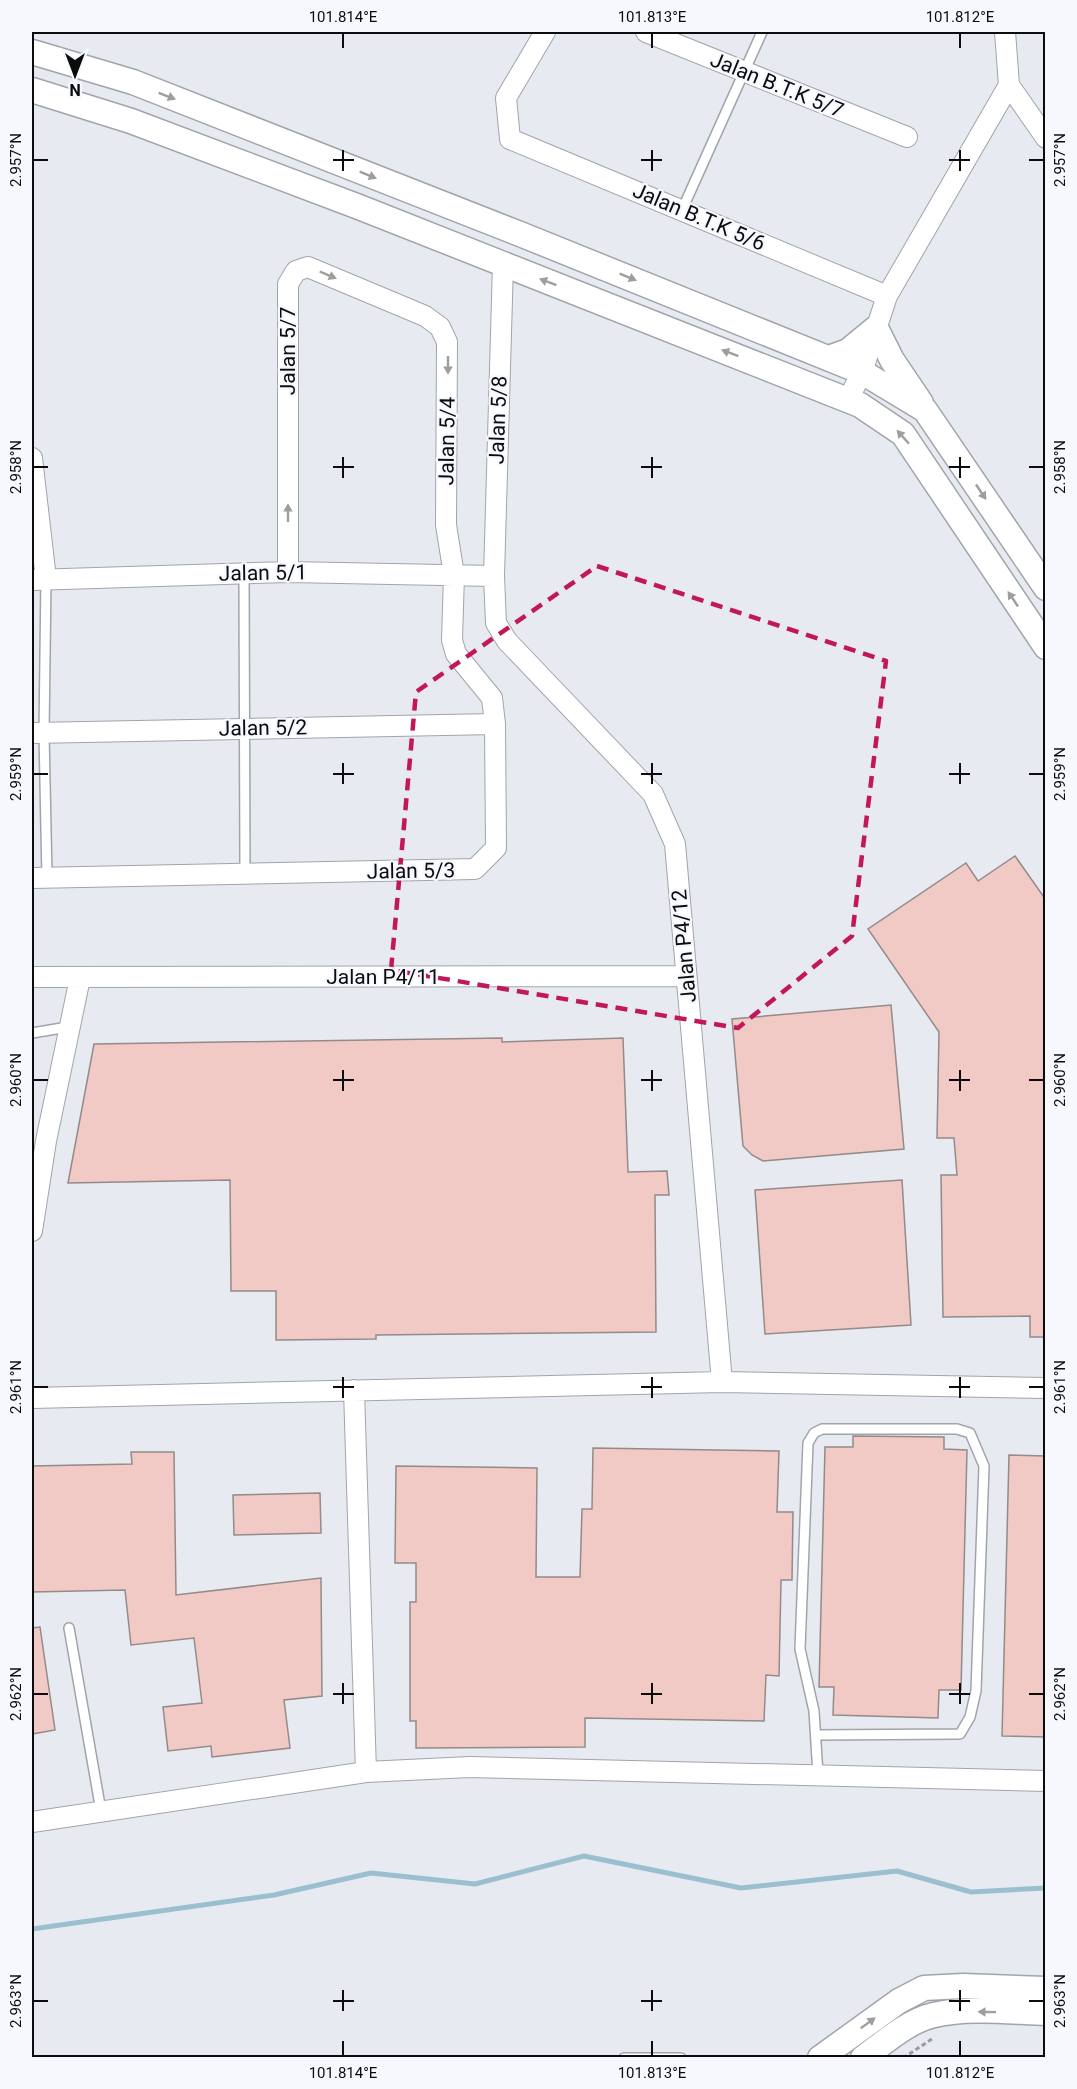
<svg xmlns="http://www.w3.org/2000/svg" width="1077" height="2089" viewBox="0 0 1077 2089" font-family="Roboto,sans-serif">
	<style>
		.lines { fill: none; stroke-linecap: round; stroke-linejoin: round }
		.stream { stroke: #9ac0d0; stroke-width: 5 }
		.building { fill: #f2cac5; stroke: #938a89; stroke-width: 1.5 }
		.service-casing { stroke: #a2a4ac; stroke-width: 12 }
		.minor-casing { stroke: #a2a4ac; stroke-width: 22 }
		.tertiary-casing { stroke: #a2a4ac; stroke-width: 27 }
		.path { stroke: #98999f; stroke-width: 3; stroke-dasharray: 4.5 3; stroke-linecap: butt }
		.service { stroke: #fff; stroke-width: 9 }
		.minor { stroke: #fff; stroke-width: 20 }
		.tertiary { stroke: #fff; stroke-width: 24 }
		.oneway { fill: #9e9e9f }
		.marked { fill: none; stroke: #c2185b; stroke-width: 4.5; stroke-dasharray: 12 8; stroke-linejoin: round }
		.ticks { fill: none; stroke: #0c0c0f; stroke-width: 2 }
		.labels { text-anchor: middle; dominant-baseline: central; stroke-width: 4.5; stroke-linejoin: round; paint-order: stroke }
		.street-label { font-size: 21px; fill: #0c0c0f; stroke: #f6f8fe }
		.neatline { fill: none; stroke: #0c0c0f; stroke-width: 2 }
		.ticks-label { font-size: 15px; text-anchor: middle; fill: #0c0c0f }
	</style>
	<rect width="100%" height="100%" fill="#e8eaf2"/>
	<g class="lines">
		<!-- stream -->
		<path class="stream" d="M32,1929L274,1895L371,1873L475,1884L584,1856L741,1888L897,1871L971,1892L1046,1888"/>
	</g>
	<!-- building -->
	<path class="building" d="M1015,856L1046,900V1337H1030V1316L943,1317L941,1175H957L954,1138H937L939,1032L868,929L966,863L978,881Z
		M891,1005L904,1149L763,1161L752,1155L743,1146L732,1019Z
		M502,1038V1042L623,1038L628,1172L667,1171L669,1195H655L656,1332L376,1335V1339L276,1340V1291H231L230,1180L68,1183L94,1044Z
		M902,1180L911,1325L765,1334L755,1190Z
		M853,1436L944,1437V1449L967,1450L961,1690H939L938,1718L833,1715L834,1687H819L825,1447H853Z
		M593,1448L779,1451L777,1512H793L792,1580H781L779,1676L766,1675L764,1721L585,1718V1747L416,1748V1721H410V1602H416V1563H395L396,1466L537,1468L536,1577H580L582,1509H592Z
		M131,1452H174L176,1595L321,1578L322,1696L284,1700L290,1748L212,1757L211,1746L168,1751L163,1707L202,1703L194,1638L131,1645L125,1590L32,1592V1466L132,1464Z
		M1009,1455L1046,1456V1737L1002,1736Z
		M320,1493L321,1533L234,1535L233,1495Z
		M40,1627L55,1730L32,1734V1628Z"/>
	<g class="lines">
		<!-- service casing -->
		<g class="service-casing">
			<path id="service" d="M682,210L762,32
				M244,573L245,874
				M46,579L44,733L47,878
				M32,1033L68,1027
				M69,1628L101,1811
				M816,1735L960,1734L970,1717L976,1691L984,1466L970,1433L957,1429H822L814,1433L808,1443L800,1649L814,1711L818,1775
				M624,2058H681"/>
		</g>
		<!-- minor casing -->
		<g class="minor-casing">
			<path id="minor" d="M545,32L506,98L510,139L887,296
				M646,32L907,137
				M1009,85L1046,138
				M503,264L494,576L496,623L507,641L653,794L675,844L722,1382
				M848,400L862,372L887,296L1009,85L1005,32
				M32,458L46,579
				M32,580L288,572L494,576
				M32,733L495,724
				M32,878L475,869L496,848L495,724L492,698L456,654L452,640L454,575L446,525L447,342L440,327L425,316L308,267L296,271L288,284V572
				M32,977L686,976
				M32,1231L46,1141L80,978
				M354,1390L366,1772
				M32,1398L722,1382L1046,1388
				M32,1822L366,1772L470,1767L1046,1781"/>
		</g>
		<!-- tertiary casing -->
		<g class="tertiary-casing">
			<path id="tertiary" d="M32,52L133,82L520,234L862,372L925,410L1046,588
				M32,90L131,121L359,207L860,405L903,434L1046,647
				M829,358L848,351L876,328L892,360L921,403
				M820,2058L899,2001L924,1988L963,1986L1046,1989
				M863,2058C885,2042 908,2021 934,2015C970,2007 1010,2012 1046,2013"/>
		</g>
		<!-- path -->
		<path class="path" d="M903,2058L932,2039"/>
		<!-- service -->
		<use href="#service" class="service"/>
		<!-- minor -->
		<use href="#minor" class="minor"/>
		<!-- tertiary -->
		<use href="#tertiary" class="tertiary"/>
	</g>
	<!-- one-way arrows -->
	<defs><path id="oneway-solid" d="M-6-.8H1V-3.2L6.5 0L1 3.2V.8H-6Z" transform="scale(1.5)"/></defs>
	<g class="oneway">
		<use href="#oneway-solid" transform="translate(167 96) rotate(21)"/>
		<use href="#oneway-solid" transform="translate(368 175) rotate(22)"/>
		<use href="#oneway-solid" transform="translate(328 275) rotate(23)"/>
		<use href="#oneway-solid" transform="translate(628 277) rotate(22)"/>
		<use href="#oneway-solid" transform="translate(548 282) rotate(-159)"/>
		<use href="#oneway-solid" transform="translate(730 353) rotate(-159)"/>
		<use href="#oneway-solid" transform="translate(448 365) rotate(90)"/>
		<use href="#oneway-solid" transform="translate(903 437) rotate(-132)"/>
		<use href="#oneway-solid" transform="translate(981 492) rotate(56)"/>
		<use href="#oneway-solid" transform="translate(288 513) rotate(-90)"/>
		<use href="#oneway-solid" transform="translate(1013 599) rotate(-124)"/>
		<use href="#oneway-solid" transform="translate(987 2012) rotate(-179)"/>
		<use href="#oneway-solid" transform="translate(868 2023) rotate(-36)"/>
	</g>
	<!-- marked area -->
	<path class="marked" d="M597,566L886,661L852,936L738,1028L391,970L416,692Z"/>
	<!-- ticks -->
	<path class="ticks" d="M343,33V48M652,33V48M960,33V48M343,150V171M652,150V171M960,150V171M33,160H48M333,160H354M641,160H662M949,160H970M1029,160H1044M343,457V478M652,457V478M960,457V478M33,467H48M333,467H354M641,467H662M949,467H970M1029,467H1044M343,763V784M652,763V784M960,763V784M33,774H48M333,774H354M641,774H662M949,774H970M1029,774H1044M343,1070V1091M652,1070V1091M960,1070V1091M33,1080H48M333,1080H354M641,1080H662M949,1080H970M1029,1080H1044M343,1377V1398M652,1377V1398M960,1377V1398M33,1387H48M333,1387H354M641,1387H662M949,1387H970M1029,1387H1044M343,1683V1704M652,1683V1704M960,1683V1704M33,1694H48M333,1694H354M641,1694H662M949,1694H970M1029,1694H1044M343,1990V2011M652,1990V2011M960,1990V2011M33,2001H48M333,2001H354M641,2001H662M949,2001H970M1029,2001H1044M343,2041V2056M652,2041V2056M960,2041V2056"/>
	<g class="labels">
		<!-- street labels -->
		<g class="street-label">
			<text transform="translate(777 85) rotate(22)">Jalan B.T.K 5/7</text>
			<text transform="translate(699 217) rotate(23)">Jalan B.T.K 5/6</text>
			<text transform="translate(288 351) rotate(-90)">Jalan 5/7</text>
			<text transform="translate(498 420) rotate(-88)">Jalan 5/8</text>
			<text transform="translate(447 441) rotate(-89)">Jalan 5/4</text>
			<text transform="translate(263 573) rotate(-1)">Jalan 5/1</text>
			<text transform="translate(263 728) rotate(-1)">Jalan 5/2</text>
			<text transform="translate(411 871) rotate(-1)">Jalan 5/3</text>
			<text transform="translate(684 946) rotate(-95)">Jalan P4/12</text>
			<text x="383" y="977">Jalan P4/11</text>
		</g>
	</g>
	<!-- border -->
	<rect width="1077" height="2089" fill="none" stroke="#f6f8fe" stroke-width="66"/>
	<!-- north arrow -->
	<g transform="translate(75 75) rotate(180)" stroke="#f6f8fe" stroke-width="4.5" paint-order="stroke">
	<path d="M0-4.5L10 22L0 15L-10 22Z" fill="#0c0c0f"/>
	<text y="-9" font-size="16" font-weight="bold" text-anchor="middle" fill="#0c0c0f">N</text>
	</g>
	<rect x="33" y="33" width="1011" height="2023" class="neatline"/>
	<g class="ticks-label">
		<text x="343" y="22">101.814°E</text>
		<text x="652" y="22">101.813°E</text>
		<text x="960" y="22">101.812°E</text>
		<text transform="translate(1060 160) rotate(-90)" y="5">2.957°N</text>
		<text transform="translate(16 160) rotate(-90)" y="5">2.957°N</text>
		<text transform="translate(1060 467) rotate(-90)" y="5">2.958°N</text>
		<text transform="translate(16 467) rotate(-90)" y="5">2.958°N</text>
		<text transform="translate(16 774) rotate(-90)" y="5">2.959°N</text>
		<text transform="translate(1060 774) rotate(-90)" y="5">2.959°N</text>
		<text transform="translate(16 1080) rotate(-90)" y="5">2.960°N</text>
		<text transform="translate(1060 1080) rotate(-90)" y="5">2.960°N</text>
		<text transform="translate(16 1387) rotate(-90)" y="5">2.961°N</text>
		<text transform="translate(1060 1387) rotate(-90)" y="5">2.961°N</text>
		<text transform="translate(1060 1694) rotate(-90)" y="5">2.962°N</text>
		<text transform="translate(16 1694) rotate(-90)" y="5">2.962°N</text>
		<text transform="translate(16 2001) rotate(-90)" y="5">2.963°N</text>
		<text transform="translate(1060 2001) rotate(-90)" y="5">2.963°N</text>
		<text x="343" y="2078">101.814°E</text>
		<text x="652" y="2078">101.813°E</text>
		<text x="960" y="2078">101.812°E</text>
	</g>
</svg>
